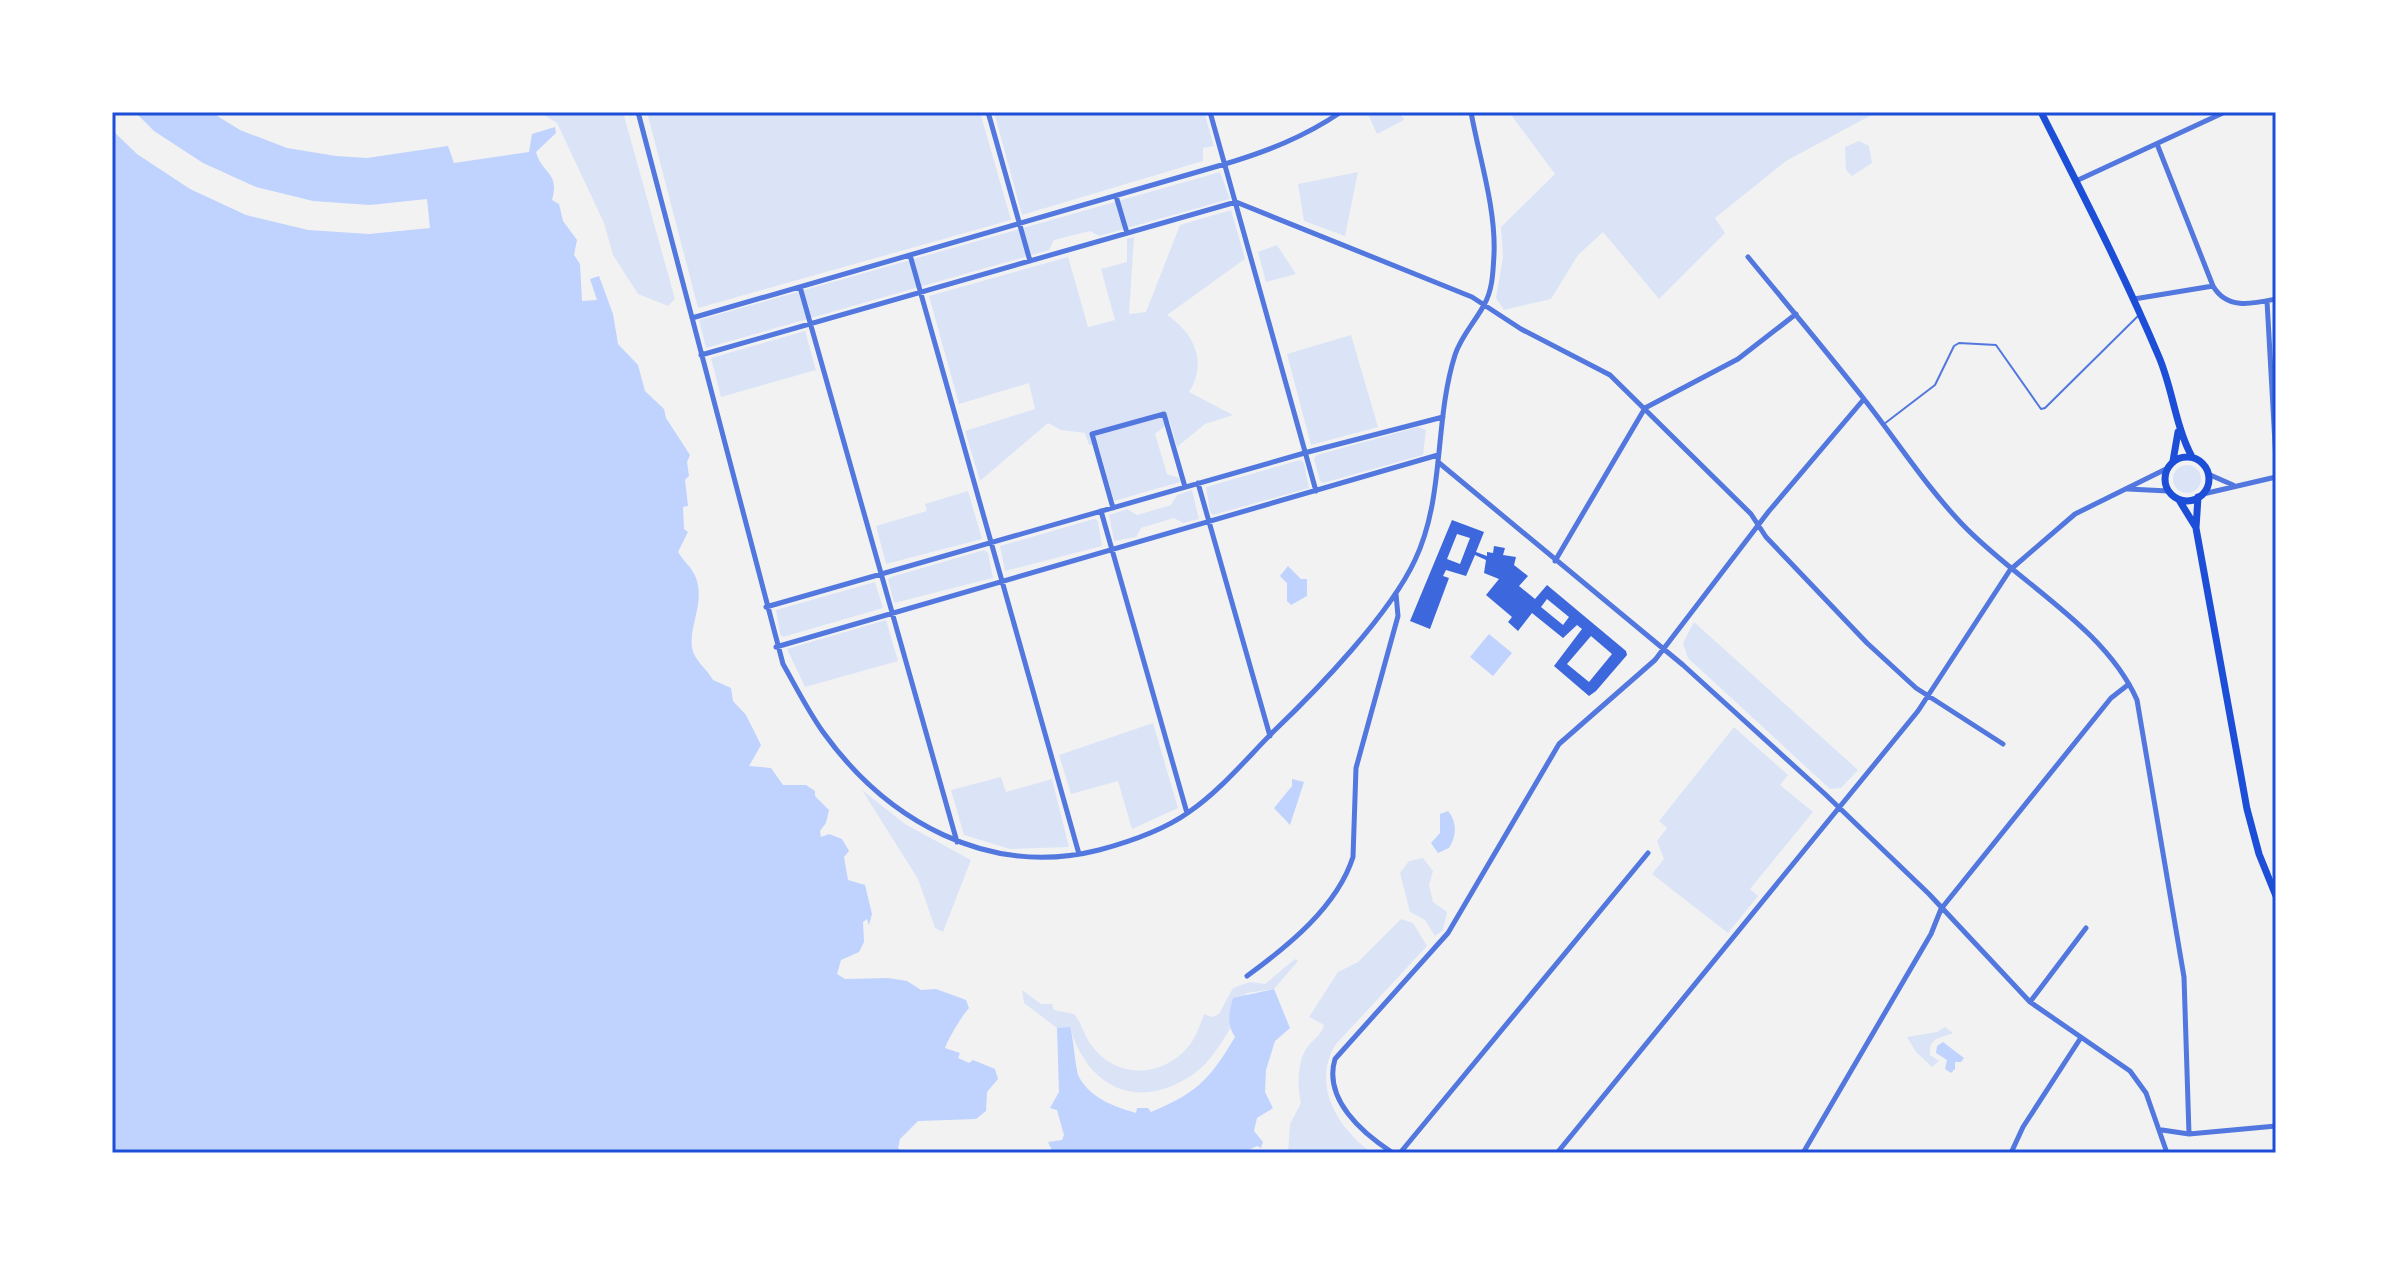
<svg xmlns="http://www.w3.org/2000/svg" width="2388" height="1265" viewBox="0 0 2388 1265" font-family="'Noto Sans',sans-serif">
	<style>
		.green { fill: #dbe4f7 }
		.water { fill: #bfd3fe }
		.pier { fill: #f2f2f2 }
		.building { fill: #3d67dc; fill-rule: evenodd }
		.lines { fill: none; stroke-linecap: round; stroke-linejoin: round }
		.service { stroke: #5277de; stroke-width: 2 }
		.minor { stroke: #5277de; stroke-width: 5 }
		.secondary { stroke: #1d4ed8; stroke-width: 7 }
		.neatline { fill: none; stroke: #1d4ed8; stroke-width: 3 }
	</style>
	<rect width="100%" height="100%" fill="#f2f2f2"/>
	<!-- green -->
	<path class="green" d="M623,112L675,299L668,306L638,294L613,255L604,223L557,123L541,113Z
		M647,112H980L1011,220L698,308Z
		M994,112H1204L1214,146L1203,148V161L1022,215Z
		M1367,112H1400L1404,120L1377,134Z
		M1509,112H1877L1786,161L1715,218L1725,233L1659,299L1603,232L1578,255L1551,299L1504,310L1496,298L1503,257L1501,227L1555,174Z
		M1859,141L1869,146L1872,163L1852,176L1846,170L1845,147Z
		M1220,172L1230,199L1099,236L1090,231L1054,240L1049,250L706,348L699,320Z
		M1358,172L1345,236L1304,221L1298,184Z
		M1231,210L1245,259L1167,315C1194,333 1208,362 1189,392L1233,415L1205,424L1177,447L1170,422L1155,434L1167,474L1179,478L1180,482L1114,501L1098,444L1089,445L1085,433L1061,430L1048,423L980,481L965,431L1035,409L1029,383L959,404L929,296L1068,257L1088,327L1115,320L1101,269L1127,262V239L1134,237L1129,314L1146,312L1180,225Z
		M1277,245L1296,274L1266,282L1258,252Z
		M805,331L816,370L721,397L711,358Z
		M1351,335L1378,427L1311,445L1287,354Z
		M1418,427L1426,430L1423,455L1323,483L1320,481L1314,459L1317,455Z
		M1300,460L1304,463L1309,488L1213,515L1210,512L1206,487Z
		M2173 479a14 14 0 1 1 28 0a14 14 0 1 1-28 0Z
		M1192,490L1199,519L1183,523L1174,518L1141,528L1136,537L1114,541L1109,515L1127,509L1137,515L1171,505L1177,495Z
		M968,491L982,539L886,564L876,526L927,511L925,504Z
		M1094,519L1098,521L1102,546L1005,571L1000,546Z
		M984,550L988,553L993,578L894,603L888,579L891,577Z
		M875,582L883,608L783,637L780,634L776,610Z
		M886,620L898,661L805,687L787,649Z
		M1694,622L1858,770L1841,788L1830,789L1688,658L1683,643Z
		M1153,723L1178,808L1132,829L1118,781L1071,794L1059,755Z
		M1734,727L1788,775L1780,785L1813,812L1750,889L1758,896L1728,933L1652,874L1664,859L1657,841L1667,828L1659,821Z
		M1001,777L1006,792L1052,779L1069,847L1010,849L964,835L951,790Z
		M862,790L905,824L971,860L943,932L935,928L918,879Z
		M1423,858L1433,871L1429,885L1433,902L1447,912L1443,930L1435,936L1425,920L1410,912L1400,873L1409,861Z
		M1401,919L1413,923L1427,946L1336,1044C1311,1084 1337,1128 1372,1153H1288L1290,1124L1301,1103C1297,1087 1297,1058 1309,1045C1316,1037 1320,1036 1324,1025L1309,1017L1338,972L1358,962Z
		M1295,959L1298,961L1274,989L1247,993L1229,1015L1230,1029C1220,1045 1210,1062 1195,1073C1140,1112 1089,1090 1070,1028H1057L1024,1003L1022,990L1041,1004H1052L1054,1010L1074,1014C1082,1023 1084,1036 1092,1046C1116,1079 1162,1078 1188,1047C1196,1038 1200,1025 1204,1014L1212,1017L1219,1014L1233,988L1250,982L1265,984Z
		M1945,1027L1953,1033C1940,1039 1929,1036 1930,1055L1939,1061L1932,1067L1916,1052L1907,1037L1937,1032Z"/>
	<!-- water -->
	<path class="water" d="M112,112H211L240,130L287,148L336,156L367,158L448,146L454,163L529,152L532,134L555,127L556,133L536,152C542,174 560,172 552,200L559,204L563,221L577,240L574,255L580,264L582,301L597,300L590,279L599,276L613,314L618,344L638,365L645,391L664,409L666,418L690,455L687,462L689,476L685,480L688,506L683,507L684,529L688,532L678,552C684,562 692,567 696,578C705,604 689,624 692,648C694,660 707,669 713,680L731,688L733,701L746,715L761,745L749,766L771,768L783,785H806L815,791V796L829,810L826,823L820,831L821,837L829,834L842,839L849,851L844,857L848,880L865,885L872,914L869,925L867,919L863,922L864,942L859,952L841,960L837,974L845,979L888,978L907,981L921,990L936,989L966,1000L969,1008C963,1014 948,1039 945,1048L960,1053L958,1058L969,1063L973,1060L995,1069L998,1079L987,1092L986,1111L976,1119L918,1121L900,1139L898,1148L903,1153H112Z
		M1288,566L1301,579H1307V596L1291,605L1287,601V583L1280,576Z
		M1489,634L1512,653L1493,676L1470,657Z
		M1292,779L1304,782L1290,825L1274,808L1292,786Z
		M1448,811C1457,822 1457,835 1449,848L1438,853L1431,843L1440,833V814Z
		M1274,989L1290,1028L1275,1041L1266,1070L1265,1092L1273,1108L1257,1118L1254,1131L1263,1142L1261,1148L1257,1146L1242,1153H1053L1048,1142L1062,1140L1064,1135L1057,1110L1050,1108L1059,1092L1057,1028L1070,1027C1074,1040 1075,1067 1079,1077C1090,1098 1115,1107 1136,1113L1137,1108H1148L1151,1112C1197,1093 1210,1079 1235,1037C1226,1024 1229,1012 1233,998Z
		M1943,1042L1964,1058L1961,1062H1955V1069L1951,1073L1945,1069L1947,1060L1936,1053L1937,1046Z"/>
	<!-- pier -->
	<path class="pier" d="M112,112H135L154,131L203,163L256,187L313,201L370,205L427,199L430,228L369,234L308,230L246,215L190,189L137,154L112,130Z"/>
	<!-- building -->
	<path class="building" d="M1452,520L1484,532L1476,552L1487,556V552L1493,553L1494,546L1505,548L1503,555L1516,557L1514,565L1528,576L1519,586L1535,599L1547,585L1626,651L1627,655L1596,691L1589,696L1554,666L1582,629L1577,625L1563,638L1532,613L1518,631L1508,622L1512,617L1486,595L1499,579L1484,573L1486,560L1475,555L1466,576L1446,570L1443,576L1449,578L1430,629L1410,621ZM1457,534L1470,538L1460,564L1447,559ZM1547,599L1569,617L1563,625L1541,607ZM1591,636L1612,654L1589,682L1567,664Z"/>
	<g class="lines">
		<!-- service -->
		<path class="service" d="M1884,424L1935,385L1954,346L1959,343L1996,345L2041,409L2045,408L2139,315"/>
		<!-- minor -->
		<path class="minor" d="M638,112L783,664C796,687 808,711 823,732C887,821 988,878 1099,850C1129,842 1164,830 1189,812C1221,790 1247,758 1274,731C1318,689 1390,614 1415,560C1445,497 1434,421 1455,355C1461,336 1475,322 1484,305C1493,289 1493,271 1494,254C1496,208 1479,157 1471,112
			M988,112L1030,261
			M1210,112L1316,491
			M2157,144L2213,286
			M2076,181L2225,112
			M1116,196L1127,233
			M910,255L1079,854
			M1748,257C1787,304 1826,351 1864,399C1897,441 1925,485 1962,524C2016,581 2105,627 2137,700L2184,977L2189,1134
			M800,287L957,842
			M2134,299L2213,286C2227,310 2252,304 2276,299
			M2267,301L2276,461
			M692,318L1225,164C1268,151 1304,137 1341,112
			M701,355L1236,202L1472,297L1521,329L1610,375L1751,514L1766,537L1867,643L1916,688L2003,744
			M1438,462L1683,665L1826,795L1929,894L2030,1002L2130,1071L2146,1093L2167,1153
			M2208,474L2233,485
			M1198,483L1270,736
			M2128,489L2168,491
			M2203,494L2276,477
			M1113,508L1092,434L1164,414L1185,487
			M1101,511L1187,813
			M1555,561L1645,408L1738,359L1796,314
			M766,607L1308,452L1443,417
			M776,647L1438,455
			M1247,976C1288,946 1337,907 1353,857L1356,768L1398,616L1396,594
			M2030,1002L2086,928
			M2162,1130L2189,1134L2276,1126
			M1393,1153C1362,1133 1323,1099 1335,1059L1448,933L1559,744L1655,660L1769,511L1864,399
			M1400,1153L1648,853
			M1557,1153L1918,711L2010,570L2075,514L2166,469
			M1803,1153L1931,934L1941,909L2111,698L2129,684
			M2011,1153L2023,1127L2080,1039"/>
		<!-- secondary -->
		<path class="secondary" d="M2041,112C2082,193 2124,274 2159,357C2173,390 2175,425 2192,457
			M2165 479a22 22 0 1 1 44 0a22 22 0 1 1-44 0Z
			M2173,461L2178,432
			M2198,497L2196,528L2247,809L2259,854L2276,896
			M2179,500L2195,526"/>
	</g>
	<!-- border -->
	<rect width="2388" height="1265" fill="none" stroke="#ffffff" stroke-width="228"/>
	<rect x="114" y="114" width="2160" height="1037" class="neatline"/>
</svg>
